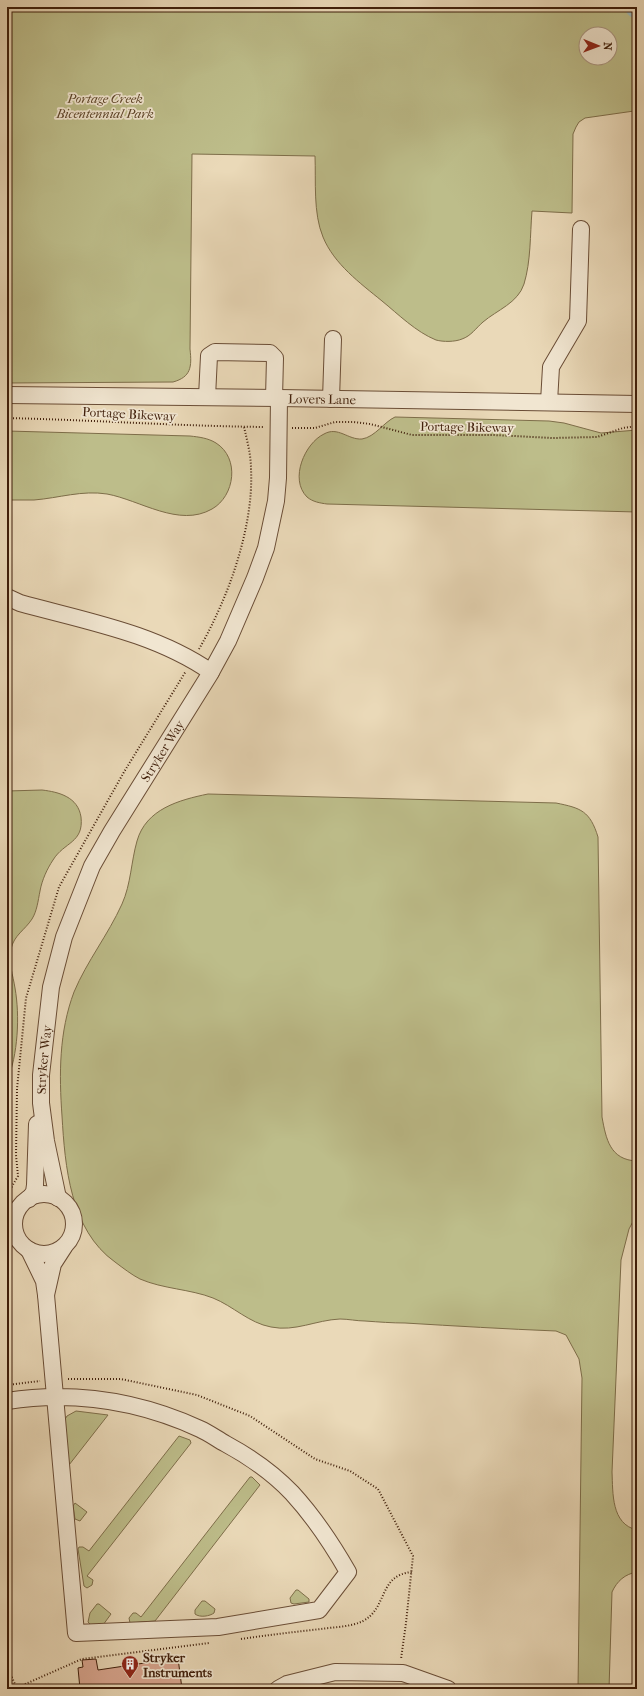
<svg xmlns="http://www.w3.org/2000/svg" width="644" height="1696" viewBox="0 0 644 1696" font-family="'IM FELL French Canon',serif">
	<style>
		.green { fill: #bdbd8a; stroke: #7e6e4a; fill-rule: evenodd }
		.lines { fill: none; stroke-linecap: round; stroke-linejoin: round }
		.river { stroke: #9bb8b9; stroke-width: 22 }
		.building { fill: #daa791; stroke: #3f1e0a }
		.minor-casing { stroke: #6a4d36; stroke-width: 18 }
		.path { stroke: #3f1e0a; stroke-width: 2; stroke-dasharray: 1 2; stroke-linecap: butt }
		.minor { stroke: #f1e6d1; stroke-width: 16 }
		.labels { text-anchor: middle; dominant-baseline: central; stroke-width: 3.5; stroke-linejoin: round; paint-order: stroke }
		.park-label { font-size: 13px; font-style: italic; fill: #5e462a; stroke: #f1e6d1 }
		.street-label { font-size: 13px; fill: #3f1e0a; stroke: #f1e6d1 }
		.poi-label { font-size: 13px; font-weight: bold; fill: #3f1e0a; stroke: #f1e6d1; text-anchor: start }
	</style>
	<rect width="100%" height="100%" fill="#ead9b8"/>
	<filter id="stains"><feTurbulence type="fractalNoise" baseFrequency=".005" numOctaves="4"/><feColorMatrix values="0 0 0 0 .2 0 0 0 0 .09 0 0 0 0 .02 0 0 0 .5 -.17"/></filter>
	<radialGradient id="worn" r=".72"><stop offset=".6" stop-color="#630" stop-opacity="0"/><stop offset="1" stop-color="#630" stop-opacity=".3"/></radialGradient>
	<!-- green -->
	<path class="green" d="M7,7H637V116L634,111L585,118L579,122L576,127L573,134L572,213L532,211C530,235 531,261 524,284C518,303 497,310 483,322C476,328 471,336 462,339C455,342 443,342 436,340C416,332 398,314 382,301C360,283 334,264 323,237C313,213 316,181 315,156L192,154L190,349C192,367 191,377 173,382L7,383ZM586,34H610V58H586Z
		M395,417L549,421L564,423L601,433L637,430V512L327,504C320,503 313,502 307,497C289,479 305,443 324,434C338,426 348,440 362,439C375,437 384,422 395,417Z
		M7,431L190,436C199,437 208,438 216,443C240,458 235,496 212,509C179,528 140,500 107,494C82,490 59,498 34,500C25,500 16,500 7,500Z
		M42,790C59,792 78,797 81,817C84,843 64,842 53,860C47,869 42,880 40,891C38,901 37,911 32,919C25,930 14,935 11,949C8,962 13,975 15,988C20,1016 18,1055 7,1081V791Z
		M208,794L556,803C581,808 590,811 598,837L602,1117C606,1139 610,1160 637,1161V1214L629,1229L621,1260L612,1472C613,1493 611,1524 637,1530V1572C625,1574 617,1581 612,1592L609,1689H578L582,1378L579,1359L566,1335L556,1331C506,1329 455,1326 405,1323C392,1323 379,1322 365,1321C357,1321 348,1319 340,1319C316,1320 295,1332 271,1327C249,1323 233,1306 213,1298C190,1289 163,1289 140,1279C132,1275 123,1268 115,1262C70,1230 65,1166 62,1116C59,1074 59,1032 74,992C87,961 108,935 122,904C131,884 131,862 137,841C146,809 179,800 208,794Z
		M76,1411L108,1415L69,1465L68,1464L64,1421L67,1416Z
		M179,1436L190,1440L191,1443L87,1576L93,1580L92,1585L87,1588L84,1586L78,1549L79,1547H83L89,1551Z
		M250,1477H252L260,1485L155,1621L130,1623L129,1618L133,1613H136L141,1617Z
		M75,1503L87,1512L80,1521L75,1519L73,1506Z
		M296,1590H298L309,1599V1602L294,1604L291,1603L290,1598Z
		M202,1601H205L215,1609L214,1613C210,1616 200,1618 195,1614V1610Z
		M97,1604H99L111,1614L103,1625L93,1627L88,1622L90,1613Z"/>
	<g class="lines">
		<!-- river -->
		<path class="river" d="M636,7H637"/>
	</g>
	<!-- building -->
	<path class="building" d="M178,1658L182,1689H80L78,1668L83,1667L82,1660L96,1659L98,1670Z"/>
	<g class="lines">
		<!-- minor casing -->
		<g class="minor-casing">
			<g id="minor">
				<path id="s1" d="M7,395L279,398L637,404"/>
				<path d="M207,397L209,356L215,352L270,353L275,358L274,398"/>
				<path d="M331,399L333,339"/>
				<path d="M549,402L551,367L578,321L581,229"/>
				<path d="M7,597L20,603C85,621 155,633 211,672"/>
				<circle cx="44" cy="1224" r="30"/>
				<path id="s2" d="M58,1198L46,1141L41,1103V1075L51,987L64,937L92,866L112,831L210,674L228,641L255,578L266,548L276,501L278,478L279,398"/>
				<path d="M29,1199L34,1192L35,1185L37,1124"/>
				<path d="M29,1250L44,1281L46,1295L53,1264L64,1247"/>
				<path d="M7,1401C73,1391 139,1401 200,1429C209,1433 217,1439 226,1444C250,1457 273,1473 292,1493C314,1517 332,1544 348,1572L319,1610L218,1627L76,1633L46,1295"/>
				<path d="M278,1689L287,1684L335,1672L403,1673L448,1689"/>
			</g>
		</g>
		<!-- path -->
		<path class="path" d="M7,418C93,420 178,426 264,427
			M292,428H315L335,422H354L370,424L412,435H494L552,438L597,437L623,428L637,426
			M199,649C228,599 254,527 251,469C251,455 247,440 244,427
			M7,1195L18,1176L16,1155L17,1089L26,998L59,887L124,772L186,671
			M68,1379H121L197,1395L250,1416L315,1459L350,1471L378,1489L413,1556L406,1623L401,1659
			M7,1385L40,1381
			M241,1639C268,1635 294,1632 321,1629C334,1627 351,1627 363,1621C388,1608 378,1575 412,1572
			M7,1666L17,1689
			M14,1689L82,1659L209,1643"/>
		<!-- minor -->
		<use href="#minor" class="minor"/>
	</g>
	<!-- icons -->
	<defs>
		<g id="building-pin" transform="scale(0.9)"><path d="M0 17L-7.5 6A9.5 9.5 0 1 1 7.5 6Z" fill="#8f2418" stroke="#f1e6d1"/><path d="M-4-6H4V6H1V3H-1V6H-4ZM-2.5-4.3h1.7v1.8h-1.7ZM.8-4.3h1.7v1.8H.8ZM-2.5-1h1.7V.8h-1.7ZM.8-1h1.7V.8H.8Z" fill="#fff"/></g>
	</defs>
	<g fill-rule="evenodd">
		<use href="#building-pin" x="130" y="1664"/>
	</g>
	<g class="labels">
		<!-- park labels -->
		<g class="park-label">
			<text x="105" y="98">Portage Creek<tspan x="105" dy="15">Bicentennial Park</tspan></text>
		</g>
		<!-- street labels -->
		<g class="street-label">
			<text stroke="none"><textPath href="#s1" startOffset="315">Lovers Lane</textPath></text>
			<text transform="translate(129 414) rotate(3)">Portage Bikeway</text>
			<text transform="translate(467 427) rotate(1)">Portage Bikeway</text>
			<text stroke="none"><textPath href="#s2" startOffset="476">Stryker Way</textPath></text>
			<text stroke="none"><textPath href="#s2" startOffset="140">Stryker Way</textPath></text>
		</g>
		<!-- poi labels -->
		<g class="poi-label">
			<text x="143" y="1657">Stryker<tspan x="143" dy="15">Instruments</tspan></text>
		</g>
	</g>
	<!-- margin -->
	<rect width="644" height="1696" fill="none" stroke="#ead9b8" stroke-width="24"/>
	<rect x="8" y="8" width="628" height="1680" fill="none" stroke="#3f1e0a" stroke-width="2"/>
	<rect x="12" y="12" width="620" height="1672" fill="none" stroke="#3f1e0a"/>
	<!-- north arrow -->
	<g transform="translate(598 46) rotate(91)"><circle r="19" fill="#f1e6d1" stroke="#aa9681"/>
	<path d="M0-3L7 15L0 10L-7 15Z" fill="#8f2418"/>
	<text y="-6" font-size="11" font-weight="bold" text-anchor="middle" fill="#3f1e0a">N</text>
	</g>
	<rect width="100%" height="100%" filter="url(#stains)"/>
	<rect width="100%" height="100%" fill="url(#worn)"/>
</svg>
